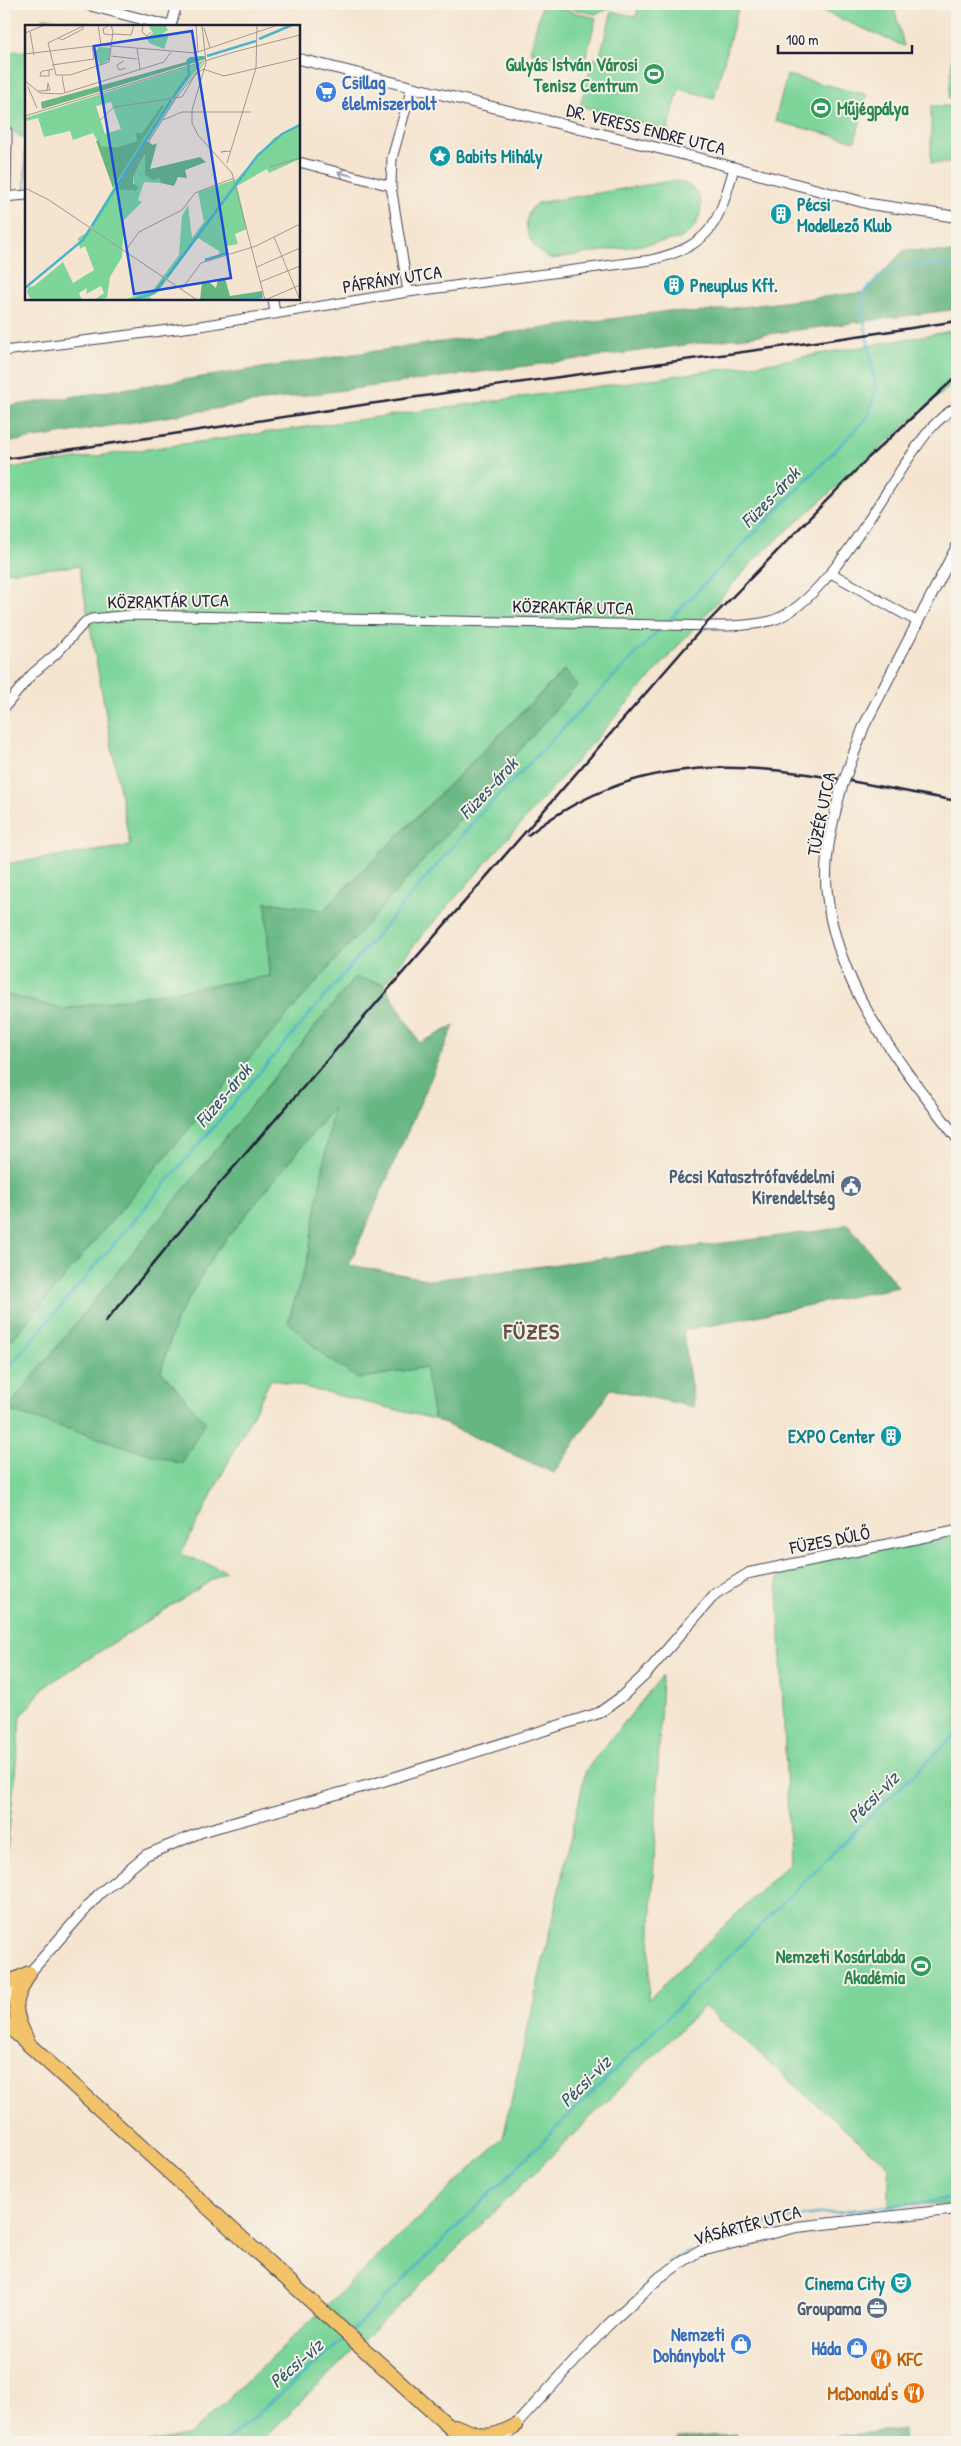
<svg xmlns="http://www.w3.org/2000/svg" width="961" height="2446" viewBox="0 0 961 2446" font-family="'Patrick Hand',sans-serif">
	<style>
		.green { fill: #7ed59a; stroke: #507c6a }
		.forest { fill: #66b682; stroke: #446c5e }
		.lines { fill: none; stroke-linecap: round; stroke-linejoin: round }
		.stream { stroke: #4cb3ca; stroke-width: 2.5 }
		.minor-casing { stroke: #423f51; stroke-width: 11 }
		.tertiary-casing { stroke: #423f51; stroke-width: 12 }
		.primary-casing { stroke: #423f51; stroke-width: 16 }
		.minor { stroke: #fff; stroke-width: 9 }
		.tertiary { stroke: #fff; stroke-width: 10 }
		.primary { stroke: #f2c36a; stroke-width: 14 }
		.rail { stroke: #22223b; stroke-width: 2.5 }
		.tertiary-bridge-casing { stroke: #423f51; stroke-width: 12; stroke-linecap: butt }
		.tertiary-bridge { stroke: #fff; stroke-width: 10 }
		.oneway { stroke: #9c9ca7 }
		.labels { text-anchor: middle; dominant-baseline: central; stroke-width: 4; stroke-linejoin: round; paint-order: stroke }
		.leisure-label { font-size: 18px; font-weight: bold; fill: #27864d; stroke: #f7f3e8; text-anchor: end }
		.shop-label { font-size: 18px; font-weight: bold; fill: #366cbe; stroke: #f7f3e8; text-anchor: end }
		.street-label { font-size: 18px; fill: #22223b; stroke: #f7f3e8 }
		.culture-label { font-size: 18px; font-weight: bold; fill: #0d838f; stroke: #f7f3e8; text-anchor: start }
		.service-label { font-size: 18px; font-weight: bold; fill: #4e5e75; stroke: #f7f3e8; text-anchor: end }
		.food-label { font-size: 18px; font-weight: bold; fill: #c56008; stroke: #f7f3e8; text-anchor: start }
		.water-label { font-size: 19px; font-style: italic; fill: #31556d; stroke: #f7f3e8 }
		.district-label { font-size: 22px; font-weight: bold; letter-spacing: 1px; fill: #694e50; stroke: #f7f3e8 }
		.inset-river { fill: none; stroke: #4cb3ca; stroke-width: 2.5 }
		.inset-road { fill: none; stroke: #a19794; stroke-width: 1 }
		.view { fill: #1d4ed8; fill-opacity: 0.15; stroke: #1d4ed8; stroke-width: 2.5 }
		.inset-edge { fill: none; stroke: #22223b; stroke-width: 2.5 }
	</style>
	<rect width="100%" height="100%" fill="#f7f3e8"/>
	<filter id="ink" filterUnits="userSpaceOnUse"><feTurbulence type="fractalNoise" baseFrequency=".02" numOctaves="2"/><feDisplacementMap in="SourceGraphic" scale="10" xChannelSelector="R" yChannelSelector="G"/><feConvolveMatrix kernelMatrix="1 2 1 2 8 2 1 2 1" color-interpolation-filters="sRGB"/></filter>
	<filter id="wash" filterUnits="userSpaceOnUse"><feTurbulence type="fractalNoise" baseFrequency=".0096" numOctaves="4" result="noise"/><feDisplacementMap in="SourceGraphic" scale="20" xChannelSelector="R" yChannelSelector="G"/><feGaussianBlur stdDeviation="1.12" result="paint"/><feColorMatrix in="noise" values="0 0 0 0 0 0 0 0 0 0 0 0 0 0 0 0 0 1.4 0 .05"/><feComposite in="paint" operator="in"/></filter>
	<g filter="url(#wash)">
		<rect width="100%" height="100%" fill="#f5e5d0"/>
		<!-- green -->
		<path class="green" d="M542,4L596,18L584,65L530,52Z
			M549,4H621L595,14Z
			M639,4L667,6L668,4L739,5L714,98L679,89L668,130L580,106L593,58L599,59L612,11L636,17Z
			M806,4H893L904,46Z
			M43,18L79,21L101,26H43Z
			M953,50L957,51V99L949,98Z
			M26,51V192H25V140L4,124V52Z
			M787,75L867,95L855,141L775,121Z
			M931,106H957V163H931Z
			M671,181C686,181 695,188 701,201C701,220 696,229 679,239L551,259C530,250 516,220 537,203Z
			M957,330V380L755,559L423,934L384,984L354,978L6,1410L205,1422L161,1371L176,1320L214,1254L334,1107L308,1257L288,1322L358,1379L426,1367L434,1419L271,1379L181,1554L226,1571L44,1687L21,1716L4,1878V1349L212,1101L577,685L564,670L323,910L266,902L270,976L64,1009L4,994V864L130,846L79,566L4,572V469L774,362Z
			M957,1527V2204L889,2205V2167L704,2006L260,2442H149L190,2435L503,2138L586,1770L662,1676L648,2000L790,1862L777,1567Z"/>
		<!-- forest -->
		<path class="forest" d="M904,250L957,253V309L276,399L4,443V407L361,353L669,311L693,313L865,292Z
			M565,670L577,685L212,1101L4,1349V994L64,1009L270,976L266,902L324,910Z
			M355,977L384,984L420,1043L454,1026L349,1265L432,1280L827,1230L848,1224L898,1287L683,1331L694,1407L611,1389L554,1473L434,1419L425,1367L358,1379L322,1354L288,1322L308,1257L333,1108L214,1254L176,1320L161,1371L205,1422L182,1464L6,1410Z
			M904,2429L905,2442H835L837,2436Z
			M736,2434L742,2442H677L678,2438Z"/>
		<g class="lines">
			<!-- stream -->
			<path class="stream" d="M667,622L867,418L876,391L862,307L864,292L879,277L896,268L921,264L957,266
				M4,1373L481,813L662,627
				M698,2247L757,2225L801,2216L957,2198
				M668,2263L689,2252
				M352,2331L847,1839L957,1733
				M225,2442L345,2338"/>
		</g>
	</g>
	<g filter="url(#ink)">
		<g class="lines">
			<!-- minor casing -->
			<g class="minor-casing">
				<path id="minor" d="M171,26L177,4
					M4,128L7,132L6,196
					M299,162L391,186
					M4,197L26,195
					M408,292L391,186L392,158L412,87
					M273,299L275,314
					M4,351L200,326L408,292L651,260C712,245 718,224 734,168
					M831,573L918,622
					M4,708L32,674L56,654L85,622L92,619L130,615L667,625C701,625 737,629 770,621C819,609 874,510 902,468C918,446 932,420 957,407"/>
			</g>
			<!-- tertiary casing -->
			<g class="tertiary-casing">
				<path id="tertiary" d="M85,4L168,26
					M299,59L702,159L870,204L957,217
					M864,726L957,546
					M841,789C832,823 823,859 827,894C837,989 901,1065 957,1138
					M4,2002L99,1894L146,1855L204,1831L380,1782L599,1713L620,1698L646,1674L715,1594L749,1573L957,1530
					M500,2442L608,2325L660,2277L697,2252L797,2227L957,2209"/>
			</g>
			<!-- primary casing -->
			<g class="primary-casing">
				<path id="primary" d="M4,1985L29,1973
					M4,2022L466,2442
					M26,2038C11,2008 14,2002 29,1973
					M455,2426C483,2438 488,2440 515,2426"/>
			</g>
			<!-- minor -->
			<use href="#minor" class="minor"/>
			<!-- tertiary -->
			<use href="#tertiary" class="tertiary"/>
			<!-- primary -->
			<use href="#primary" class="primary"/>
			<!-- rail -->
			<path class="rail" d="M4,459C156,438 307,412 459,391C625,367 792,347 957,321
				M528,835C666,728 802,774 957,801
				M105,1322L214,1190L705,625L868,458L957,376"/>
			<!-- tertiary-bridge casing -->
			<g class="tertiary-bridge-casing">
				<path id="tertiary-bridge" d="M841,789L864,726"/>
			</g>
			<!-- tertiary-bridge -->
			<use href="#tertiary-bridge" class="tertiary-bridge"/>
		</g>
		<!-- one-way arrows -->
		<defs><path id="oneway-shaft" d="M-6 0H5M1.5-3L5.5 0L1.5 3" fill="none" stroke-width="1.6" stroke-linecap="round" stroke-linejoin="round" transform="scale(1.25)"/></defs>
		<use class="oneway" href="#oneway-shaft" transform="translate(345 174) rotate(-166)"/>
	</g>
	<!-- icons -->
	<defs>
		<g id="stadium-disc" transform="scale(1.125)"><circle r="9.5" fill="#2e9e5b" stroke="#f7f3e8"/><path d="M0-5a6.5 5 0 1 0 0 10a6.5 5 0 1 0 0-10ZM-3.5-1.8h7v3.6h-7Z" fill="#fff"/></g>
		<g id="supermarket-disc" transform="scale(1.125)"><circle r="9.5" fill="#3f7fe0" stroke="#f7f3e8"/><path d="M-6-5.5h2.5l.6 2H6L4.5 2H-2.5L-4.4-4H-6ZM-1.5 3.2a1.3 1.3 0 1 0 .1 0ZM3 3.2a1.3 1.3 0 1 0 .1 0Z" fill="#fff"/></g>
		<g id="sight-disc" transform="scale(1.125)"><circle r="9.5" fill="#0f9aa8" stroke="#f7f3e8"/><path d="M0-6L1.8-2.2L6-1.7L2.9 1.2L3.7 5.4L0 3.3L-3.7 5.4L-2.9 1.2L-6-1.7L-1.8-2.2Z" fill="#fff"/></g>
		<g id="building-disc" transform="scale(1.125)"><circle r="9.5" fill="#0f9aa8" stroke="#f7f3e8"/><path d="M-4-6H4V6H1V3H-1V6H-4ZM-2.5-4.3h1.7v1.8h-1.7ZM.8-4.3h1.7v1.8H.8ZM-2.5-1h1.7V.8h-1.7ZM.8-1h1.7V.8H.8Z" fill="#fff"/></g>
		<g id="civic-disc" transform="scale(1.125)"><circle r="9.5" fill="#5c6f8a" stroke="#f7f3e8"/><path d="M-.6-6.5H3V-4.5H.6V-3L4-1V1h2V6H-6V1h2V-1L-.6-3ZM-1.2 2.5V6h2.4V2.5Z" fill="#fff"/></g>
		<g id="theatre-disc" transform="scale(1.125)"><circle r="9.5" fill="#0f9aa8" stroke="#f7f3e8"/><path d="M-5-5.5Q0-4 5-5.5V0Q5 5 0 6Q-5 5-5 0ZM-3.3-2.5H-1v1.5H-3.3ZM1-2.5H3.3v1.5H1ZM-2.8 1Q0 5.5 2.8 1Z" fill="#fff"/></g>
		<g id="office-disc" transform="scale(1.125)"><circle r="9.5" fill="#5c6f8a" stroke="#f7f3e8"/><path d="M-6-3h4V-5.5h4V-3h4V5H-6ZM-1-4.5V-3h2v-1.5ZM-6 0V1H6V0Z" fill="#fff"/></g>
		<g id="shop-disc" transform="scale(1.125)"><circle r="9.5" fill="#3f7fe0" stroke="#f7f3e8"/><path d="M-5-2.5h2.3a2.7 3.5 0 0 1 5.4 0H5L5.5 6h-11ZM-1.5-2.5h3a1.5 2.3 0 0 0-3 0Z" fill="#fff"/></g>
		<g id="restaurant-disc" transform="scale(1.125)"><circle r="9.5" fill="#e8710a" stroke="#f7f3e8"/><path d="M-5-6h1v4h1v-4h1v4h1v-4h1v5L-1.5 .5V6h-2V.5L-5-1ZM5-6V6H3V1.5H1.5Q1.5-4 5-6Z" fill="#fff"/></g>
	</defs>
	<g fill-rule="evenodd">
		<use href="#stadium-disc" x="654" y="74"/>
		<use href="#supermarket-disc" x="326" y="92"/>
		<use href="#stadium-disc" x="821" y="108"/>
		<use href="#sight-disc" x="440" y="156"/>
		<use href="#building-disc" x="781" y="214"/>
		<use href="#building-disc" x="674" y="285"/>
		<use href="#civic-disc" x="851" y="1186"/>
		<use href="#building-disc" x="891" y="1436"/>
		<use href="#stadium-disc" x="921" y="1966"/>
		<use href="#theatre-disc" x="901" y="2283"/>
		<use href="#office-disc" x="877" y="2308"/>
		<use href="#shop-disc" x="741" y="2344"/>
		<use href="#shop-disc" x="857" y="2348"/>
		<use href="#restaurant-disc" x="881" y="2359"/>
		<use href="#restaurant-disc" x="914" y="2393"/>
	</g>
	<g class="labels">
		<!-- leisure labels -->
		<g class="leisure-label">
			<text x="638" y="64">Gulyás István Városi<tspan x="638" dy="21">Tenisz Centrum</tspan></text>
			<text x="837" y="108" text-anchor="start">Műjégpálya</text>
			<text x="905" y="1956">Nemzeti Kosárlabda<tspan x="905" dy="21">Akadémia</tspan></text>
		</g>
		<!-- shop labels -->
		<g class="shop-label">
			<text x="342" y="82" text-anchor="start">Csillag<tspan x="342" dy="21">élelmiszerbolt</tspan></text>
			<text x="725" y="2334">Nemzeti<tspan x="725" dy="21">Dohánybolt</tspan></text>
			<text x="841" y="2348">Háda</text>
		</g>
		<!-- street labels -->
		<g class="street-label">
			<text transform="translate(646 129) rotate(14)">DR. VERESS ENDRE UTCA</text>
			<text transform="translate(392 279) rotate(-9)">PÁFRÁNY UTCA</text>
			<text transform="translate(168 601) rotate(-1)">KÖZRAKTÁR UTCA</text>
			<text transform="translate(573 607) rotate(1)">KÖZRAKTÁR UTCA</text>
			<text transform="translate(821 814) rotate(-79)">TÜZÉR UTCA</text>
			<text transform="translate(830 1540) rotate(-11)">FÜZES DŰLŐ</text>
			<text transform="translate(747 2225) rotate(-15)">VÁSÁRTÉR UTCA</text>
		</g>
		<!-- culture labels -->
		<g class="culture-label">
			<text x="456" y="156">Babits Mihály</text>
			<text x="797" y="204">Pécsi<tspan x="797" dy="21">Modellező Klub</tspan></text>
			<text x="690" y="285">Pneuplus Kft.</text>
			<text x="875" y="1436" text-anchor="end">EXPO Center</text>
			<text x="885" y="2283" text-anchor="end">Cinema City</text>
		</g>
		<!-- service labels -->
		<g class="service-label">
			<text x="835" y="1176">Pécsi Katasztrófavédelmi<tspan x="835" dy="21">Kirendeltség</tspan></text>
			<text x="861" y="2308">Groupama</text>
		</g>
		<!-- food labels -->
		<g class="food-label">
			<text x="897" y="2359">KFC</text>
			<text x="898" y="2393" text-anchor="end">McDonald's</text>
		</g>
		<!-- water labels -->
		<g class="water-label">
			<text transform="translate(770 497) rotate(-46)">Füzes-árok</text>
			<text transform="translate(488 788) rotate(-47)">Füzes-árok</text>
			<text transform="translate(223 1095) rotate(-50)">Füzes-árok</text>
			<text transform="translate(873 1797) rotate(-45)">Pécsi-víz</text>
			<text transform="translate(585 2081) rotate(-45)">Pécsi-víz</text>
			<text transform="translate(296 2363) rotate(-41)">Pécsi-víz</text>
		</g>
		<!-- district labels -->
		<g class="district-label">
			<text x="532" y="1331">FÜZES</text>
		</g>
	</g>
	<!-- overview -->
	<g transform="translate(25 25)">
		<rect width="275" height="275" fill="#f5e5d0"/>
		<path d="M127,0H140L143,5L137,9L144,10L139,24L124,18L122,13L128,8L124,2ZM74,22L86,23L84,35L75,40L70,27ZM178,37L155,66L124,115H121L93,163L111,166L108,152L121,128L120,150L134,153L136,158L119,157L113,175L117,177L99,195L97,232L85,252L82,273L69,275L79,268L76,261L61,269L62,263L54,268L57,275H6L2,267L4,262L9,261L38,237L48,258L69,245L60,221L55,224L53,213L61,208L138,81L112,116L92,122L76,121L68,108L48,115L45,106L19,112L13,93L1,96L0,93ZM86,77L96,104L80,109L71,81ZM275,98V134L244,148L242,144L212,161L222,204L210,209L213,219L202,221L204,229L195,230L194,226L173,213L132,268L124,272L129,275H98L128,265L154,230L157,191L163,180L167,213L179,197L173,167L212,154L249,113Z" fill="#7ed59a" fill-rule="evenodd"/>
		<path d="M180,31L181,34L17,84L16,77L161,37L165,32ZM137,80L139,81L88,163L71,116L74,115L76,121L92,122L112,116L111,108H117ZM121,115L128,120L132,118L125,144L175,132L181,137L160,145L162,153L153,152L149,161L136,158L134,153L128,155L120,150V129L108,152V158L113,162L111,166L92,164ZM200,253L205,271L237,266L238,273L175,275L177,257L183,256L191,263L193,254Z" fill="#66b682"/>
		<path class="inset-river" d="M234,14L267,0M182,31L231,16M148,72L164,50L163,35L178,32M67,201L146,75M180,235L202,228M142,252L233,130L257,109L275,100M0,263L58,215L65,204M108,275L129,268L139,255M213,275L237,272"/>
		<path class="inset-road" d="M60,0L23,18L31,50H45L84,37L88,7L86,0M73,0L76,20M84,0L78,4L79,9L88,10M118,0L117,7L122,11L126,7M171,0L173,27M177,0L181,38L167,85V98L173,110L207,148L240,275M179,3L185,23M5,7L9,30M0,8L20,0M88,9L106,10L109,0M34,13L37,15L58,4V1M112,23L115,44M0,29L76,20L170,28L253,0M86,31L112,34M99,36L92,40L94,45L101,43M27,40L69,34L67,21M24,45V51H15L16,47L18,46L24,45L28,44M37,51L40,68M0,56L15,68L36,69L139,37L146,27M3,62L12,83M13,66H15L25,65L23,58L22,65M0,91L209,27L275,10M75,95L89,82L157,72L170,50L178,44L199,51L275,33M138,95L157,87H226M201,126L196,127L206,126M202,138L231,43L232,0M245,142L275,133M101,153L151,73L179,38M0,163L24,175L172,275M249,212L275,275M101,225L114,207L157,185L170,168L209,153M232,242L275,223M235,257L275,241M156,265L176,238L231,221L275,199M240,275L275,260"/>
		<path class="view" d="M167,6L206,253L109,269L69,21Z"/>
		<rect width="275" height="275" class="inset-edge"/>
	</g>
	<!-- margin -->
	<rect width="961" height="2446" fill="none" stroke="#f7f3e8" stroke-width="20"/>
	<!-- scale -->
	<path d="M778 45v8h134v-8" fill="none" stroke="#22223b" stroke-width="2.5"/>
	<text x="786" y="45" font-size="15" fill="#22223b" stroke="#f7f3e8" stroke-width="4" paint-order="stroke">100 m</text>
</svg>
